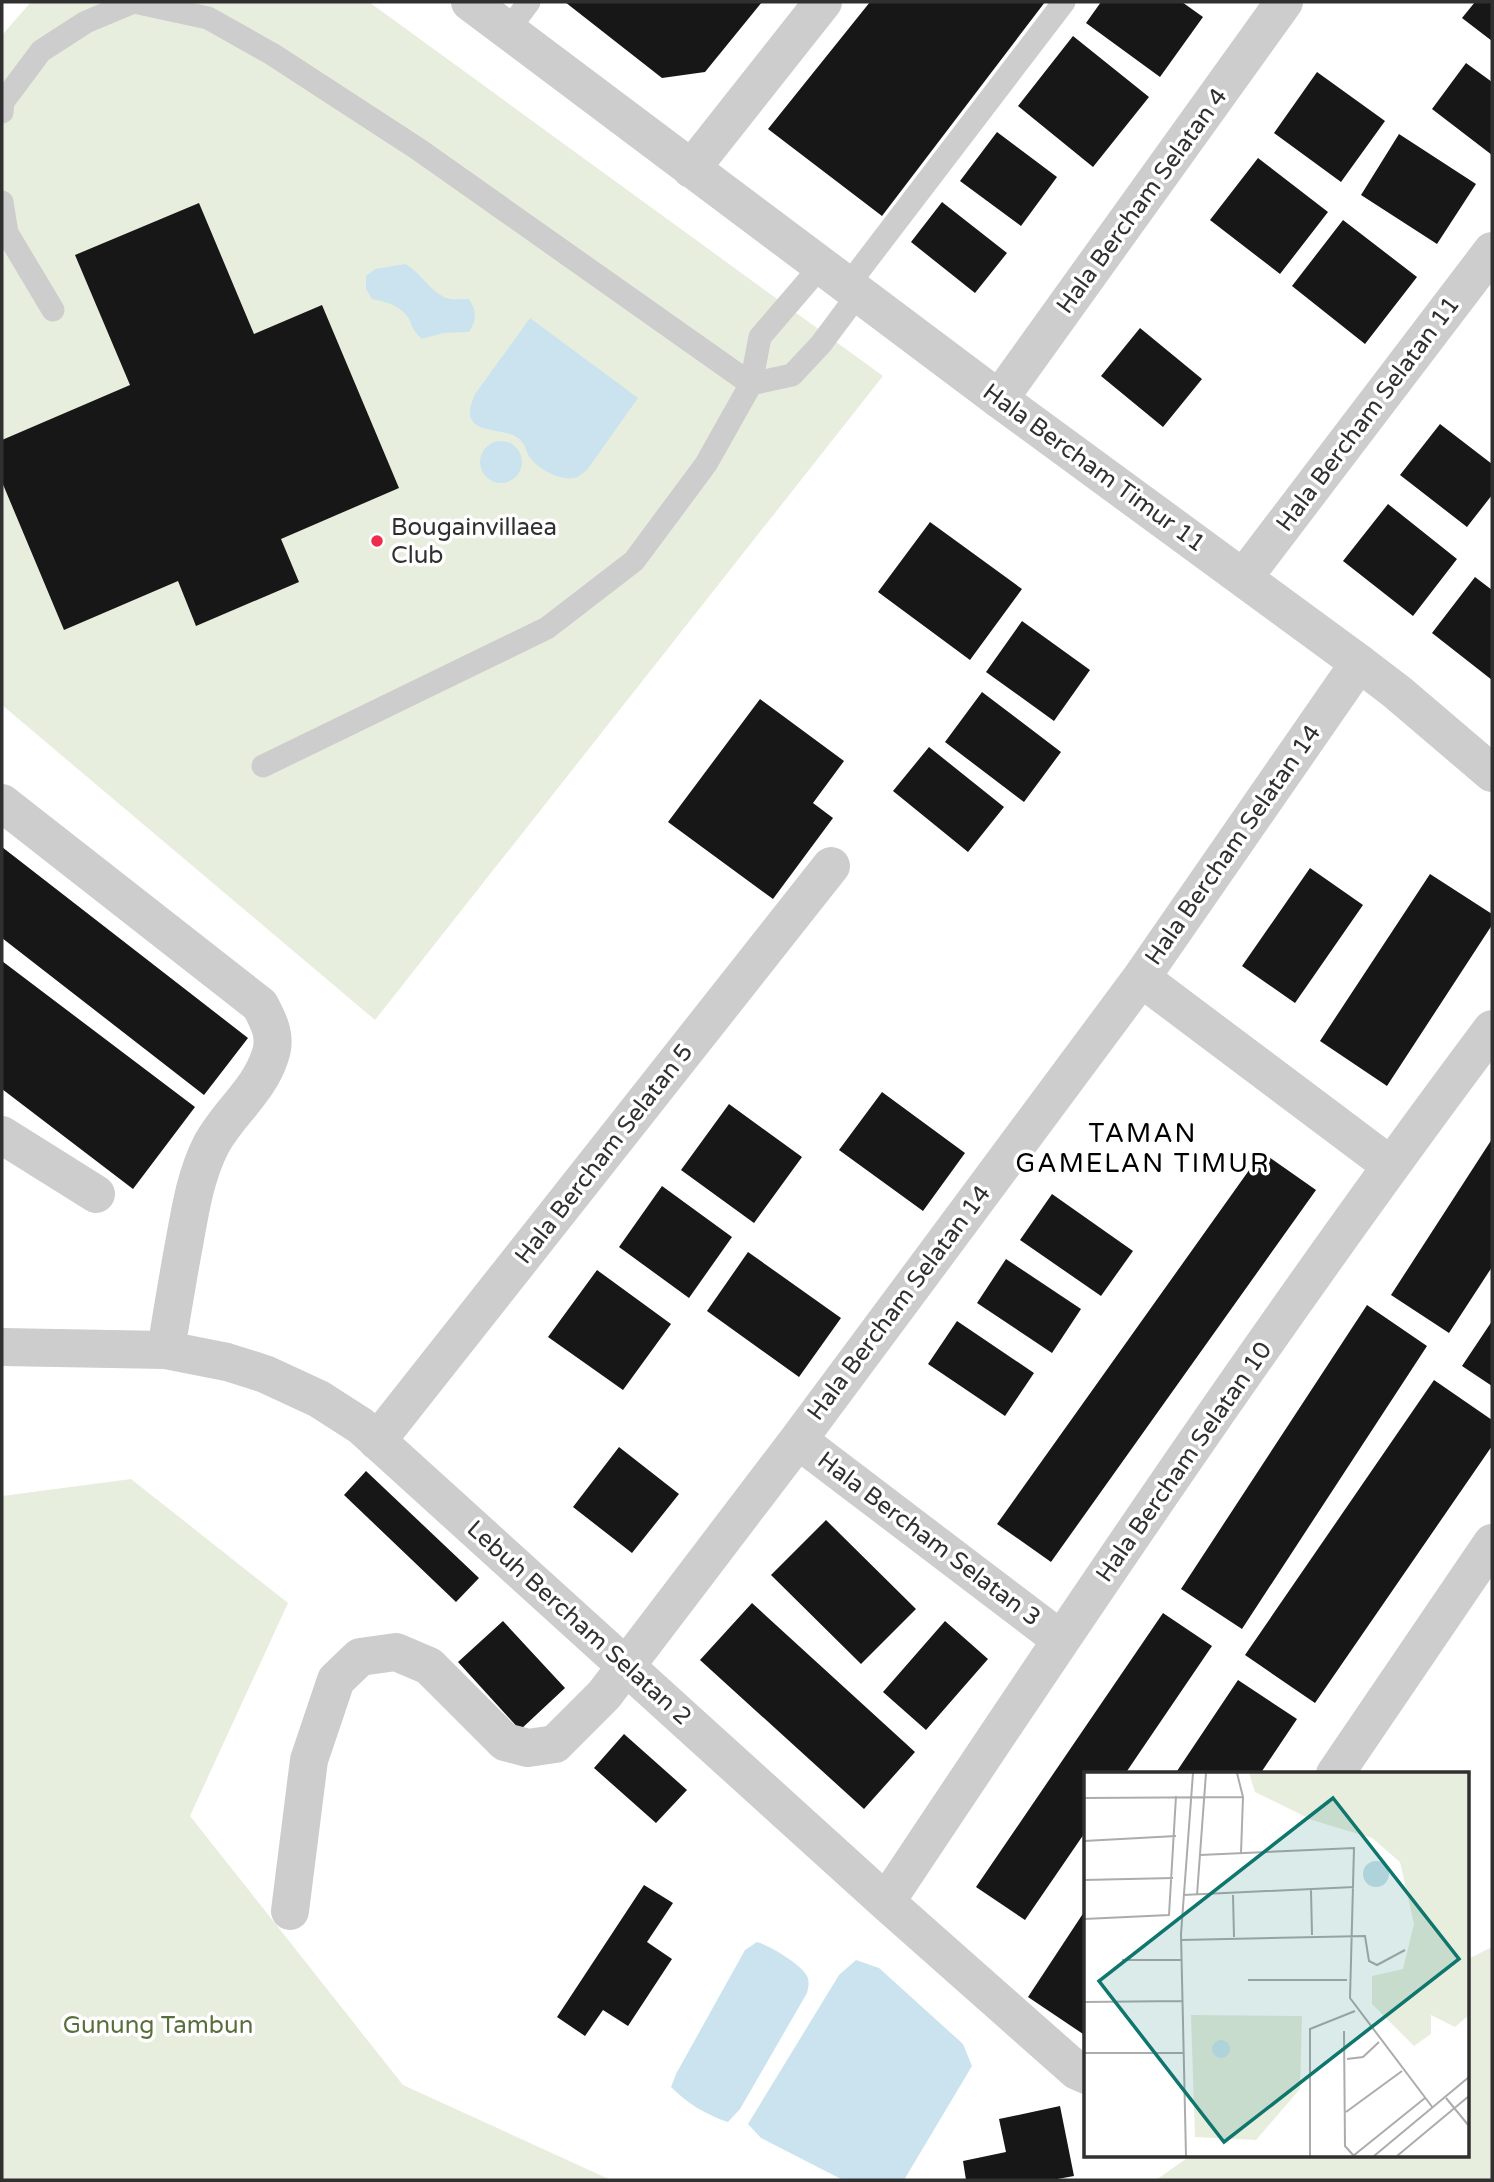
<svg xmlns="http://www.w3.org/2000/svg" width="1494" height="2182" viewBox="0 0 1494 2182" font-family="'Varela Round',sans-serif">
	<style>
		.green { fill: #e8eede }
		.water { fill: #cae3ee }
		.building { fill: #171717 }
		.lines { fill: none; stroke-linecap: round; stroke-linejoin: round }
		.service { stroke: #cdcdcd; stroke-width: 23 }
		.minor { stroke: #cdcdcd; stroke-width: 38 }
		.tertiary { stroke: #cdcdcd; stroke-width: 38 }
		.poi-dot { fill: #ee2c4b; stroke: #fff; stroke-width: 2.5 }
		.labels { text-anchor: middle; dominant-baseline: central; stroke-width: 7; stroke-linejoin: round; paint-order: stroke }
		.street-label { font-size: 24px; fill: #303030; stroke: #fff }
		.poi-label { font-size: 24px; fill: #303030; stroke: #fff; text-anchor: start }
		.park-label { font-size: 24px; fill: #586f3b; stroke: #fff }
		.neighbourhood-label { font-size: 26px; letter-spacing: 2px; fill: #000; stroke: #fff }
		.inset-road { fill: none; stroke: #acacac; stroke-width: 2 }
		.view { fill: #0f766e; fill-opacity: 0.15; stroke: #0f766e; stroke-width: 3.5 }
		.inset-edge { fill: none; stroke: #303030; stroke-width: 3.5 }
	</style>
	<rect width="100%" height="100%" fill="#fff"/>
	<!-- green -->
	<path class="green" d="M31,2H369L883,376L375,1020L2,705V35Z
		M131,1479L288,1603L190,1816L403,2085L611,2180H2V1496Z
		M1492,1947V2180H1156L1190,2156H1468V1959Z"/>
	<!-- water -->
	<path class="water" d="M405,264C421,272 429,291 446,298C452,300 462,299 469,299C477,312 477,319 469,332L443,333L422,339C414,332 413,329 410,321C403,306 386,302 372,299L366,289V276L375,269Z
		M530,318L638,398L587,470C584,472 581,475 578,477C564,483 536,469 529,456C525,449 525,443 518,438C499,425 455,438 475,394Z
		M480 462a21 21 0 1 1 42 0a21 21 0 1 1-42 0Z
		M757,1942C769,1945 802,1965 807,1976C810,1982 808,1988 807,1993L740,2109L728,2122C706,2115 687,2103 671,2087L676,2074L745,1950Z
		M856,1960L879,1968L963,2044L972,2066L904,2180H843L761,2138L748,2124L839,1975Z"/>
	<!-- building -->
	<path class="building" d="M565,2H762L705,72L662,78Z
		M870,2H1045L882,216L768,129Z
		M1101,2H1182L1203,17L1160,77L1086,23Z
		M1475,2H1492V41L1462,18Z
		M1073,36L1149,97L1093,167L1018,106Z
		M1466,63L1492,82V155L1432,109Z
		M1317,72L1385,121L1341,182L1274,133Z
		M997,132L1057,177L1021,226L960,181Z
		M1399,134L1476,184L1437,244L1361,195Z
		M1258,158L1328,212L1280,274L1210,220Z
		M942,202L1007,253L975,293L911,242Z
		M199,203L254,334L322,305L399,488L281,539L299,582L196,626L178,581L64,630L2,482V440L130,385L75,255Z
		M1343,220L1417,277L1365,344L1292,286Z
		M1140,328L1202,379L1163,427L1101,376Z
		M1440,424L1492,464V495L1467,527L1400,475Z
		M1388,504L1457,559L1413,616L1343,561Z
		M930,522L1022,589L970,660L878,592Z
		M1475,577L1492,590V680L1432,633Z
		M1022,621L1090,670L1054,721L986,672Z
		M982,692L1061,752L1024,802L945,742Z
		M760,699L844,761L813,803L833,818L773,899L668,822Z
		M929,747L1004,807L968,852L893,791Z
		M2,847L248,1038L204,1095L2,938Z
		M1310,868L1363,905L1295,1003L1242,966Z
		M1430,874L1492,914V925L1387,1086L1320,1041Z
		M2,961L195,1107L133,1189L2,1089Z
		M882,1092L965,1153L923,1211L839,1150Z
		M729,1104L802,1157L754,1223L681,1170Z
		M1492,1139V1267L1449,1333L1391,1295Z
		M1262,1152L1316,1190L1051,1562L997,1524Z
		M662,1186L732,1237L689,1298L619,1247Z
		M1052,1194L1133,1251L1101,1296L1020,1240Z
		M748,1252L841,1318L799,1377L707,1311Z
		M1006,1259L1081,1309L1052,1353L977,1303Z
		M597,1270L671,1324L623,1390L548,1337Z
		M1367,1305L1427,1346L1242,1629L1181,1589Z
		M957,1321L1034,1373L1005,1416L928,1364Z
		M1492,1321V1386L1462,1366Z
		M1434,1380L1492,1420V1446L1315,1703L1245,1655Z
		M619,1447L679,1494L632,1553L573,1507Z
		M366,1471L479,1578L456,1602L344,1495Z
		M826,1520L916,1609L861,1664L771,1575Z
		M752,1603L915,1752L864,1809L700,1660Z
		M1163,1613L1212,1646L1125,1774H1086V1831L1025,1920L976,1887Z
		M503,1621L565,1688L520,1730L458,1662Z
		M945,1621L988,1659L926,1730L883,1692Z
		M1238,1680L1297,1719L1260,1774H1175Z
		M624,1734L687,1790L656,1823L594,1768Z
		M644,1885L673,1903L647,1942L672,1959L628,2026L603,2010L585,2036L557,2017Z
		M1086,1909V2036L1028,1997Z
		M1060,2106L1074,2176L1052,2180H966L963,2161L1006,2152L999,2119Z"/>
	<g class="lines">
		<!-- service -->
		<path class="service" d="M508,30L529,2
			M2,112L3,102L41,51L86,22L134,2L208,18L272,54L418,149L751,384L792,375L821,344L859,293
			M2,202L7,233L53,310
			M848,285L1064,2
			M263,766L547,628L634,561L706,464L751,384L760,337L821,266"/>
		<!-- minor -->
		<path class="minor" d="M999,399L1284,2
			M1244,577L1492,251
			M2,803L260,1005C269,1022 277,1037 270,1056C259,1091 228,1113 211,1145C196,1175 191,1206 185,1239C178,1276 172,1313 166,1350
			M1141,978L1390,1165
			M2,1135L96,1194
			M2,1347L166,1350L227,1362L265,1374L319,1399L361,1426L886,1902L1077,2071L1086,2075
			M798,1440L1060,1639
			M377,1441L831,866
			M1335,1774L1492,1543
			M886,1902C1082,1607 1280,1312 1492,1029
			M290,1911L309,1760L336,1680L360,1657L396,1652L429,1666L505,1742L528,1748L555,1744L604,1695L798,1440L1141,978L1359,663"/>
		<!-- tertiary -->
		<path class="tertiary" d="M470,2L999,399L1359,663L1397,692L1492,773
			M691,169L823,2"/>
	</g>
	<!-- markers -->
	<circle class="poi-dot" cx="377" cy="541" r="7"/>
	<g class="labels">
		<!-- street labels -->
		<g class="street-label">
			<text transform="translate(1142 201) rotate(-54)">Hala Bercham Selatan 4</text>
			<text transform="translate(1368 414) rotate(-53)">Hala Bercham Selatan 11</text>
			<text transform="translate(1094 468) rotate(36)">Hala Bercham Timur 11</text>
			<text transform="translate(1233 845) rotate(-55)">Hala Bercham Selatan 14</text>
			<text transform="translate(604 1154) rotate(-52)">Hala Bercham Selatan 5</text>
			<text transform="translate(899 1303) rotate(-53)">Hala Bercham Selatan 14</text>
			<text transform="translate(1184 1462) rotate(-55)">Hala Bercham Selatan 10</text>
			<text transform="translate(929 1539) rotate(37)">Hala Bercham Selatan 3</text>
			<text transform="translate(579 1623) rotate(42)">Lebuh Bercham Selatan 2</text>
		</g>
		<!-- poi labels -->
		<g class="poi-label">
			<text x="391" y="527">Bougainvillaea<tspan x="391" dy="28">Club</tspan></text>
		</g>
		<!-- park labels -->
		<g class="park-label">
			<text x="158" y="2025">Gunung Tambun</text>
		</g>
		<!-- neighbourhood labels -->
		<g class="neighbourhood-label">
			<text x="1143" y="1133">TAMAN<tspan x="1143" dy="30">GAMELAN TIMUR</tspan></text>
		</g>
	</g>
	<!-- overview -->
	<g transform="translate(1084 1772)">
		<rect width="385" height="385" fill="#fff"/>
		<path d="M165,1H385V243L371,255L347,243V262L330,274L288,232V204L319,197L330,152L316,90L288,66L228,48L171,20ZM107,243L218,244L216,317L172,368L111,365Z" fill="#e8eede"/>
		<path d="M279 102a13 13 0 1 1 26 0a13 13 0 1 1-26 0ZM128 277a9 9 0 1 1 18 0a9 9 0 1 1-18 0Z" fill="#cae3ee"/>
		<path class="inset-road" d="M153,1L159,25L157,81M0,26L159,25M0,69L92,64M116,83L270,76L266,226L349,336M0,108L89,106M227,118L228,163M99,123L270,115M113,123L122,1M149,123L150,165M0,147L85,143L92,24M97,168L281,164L285,189L293,193L321,178M38,188H98M164,208H263M0,230L99,229M260,259L261,374L270,384M0,281H100M263,287L279,285L295,270M362,326L385,354M262,340L318,299M102,384L97,162L109,1M226,384V257L271,239M269,384L341,326M290,384L385,305M313,384L385,324"/>
		<path class="view" d="M249,26L375,187L140,370L15,209Z"/>
		<rect width="385" height="385" class="inset-edge"/>
	</g>
	<!-- border -->
	<rect width="1494" height="2182" fill="none" stroke="#303030" stroke-width="7"/>
</svg>
